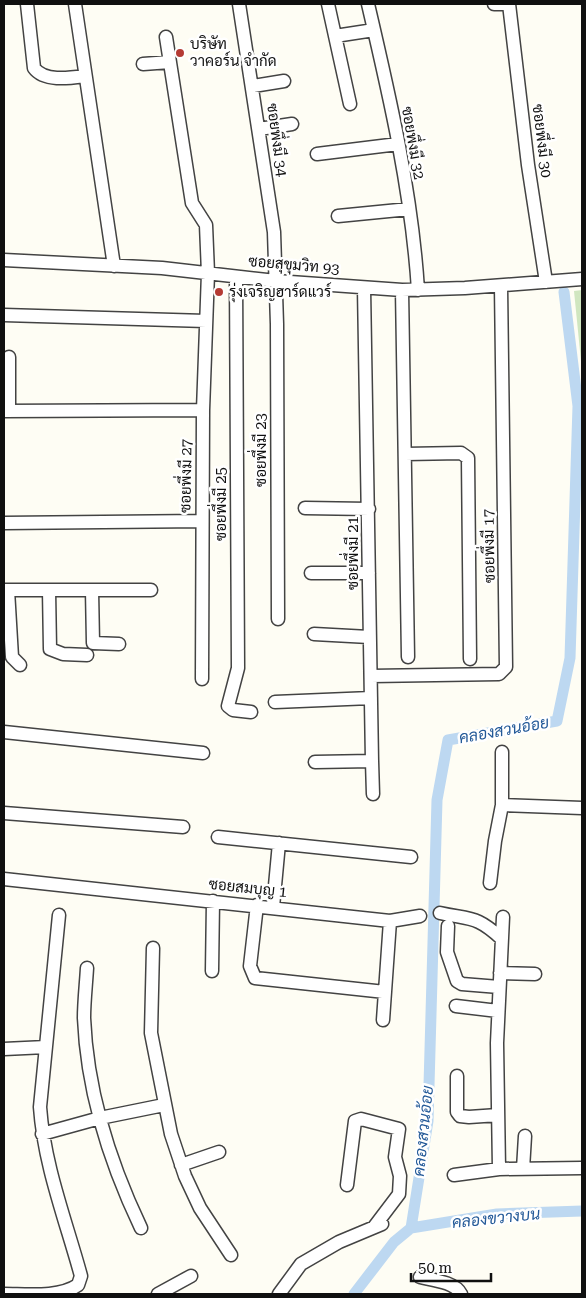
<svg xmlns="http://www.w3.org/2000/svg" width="586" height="1298" viewBox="0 0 586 1298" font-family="'Roboto Serif',Sarabun,serif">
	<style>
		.green { fill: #d0e6c0 }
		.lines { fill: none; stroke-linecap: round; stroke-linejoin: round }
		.canal { stroke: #bdd8f1; stroke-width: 11 }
		.minor-casing { stroke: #434343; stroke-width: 15 }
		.minor { stroke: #fff; stroke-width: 12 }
		.poi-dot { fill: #b53b34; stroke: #fff; stroke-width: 2 }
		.labels { text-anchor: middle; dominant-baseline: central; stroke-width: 5; stroke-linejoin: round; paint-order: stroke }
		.poi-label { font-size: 15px; fill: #101010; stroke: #fff; text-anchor: start }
		.street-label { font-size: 15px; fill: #101010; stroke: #fff }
		.water-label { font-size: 16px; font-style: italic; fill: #235998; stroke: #fff }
	</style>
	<rect width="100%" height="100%" fill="#fefdf4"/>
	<!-- green -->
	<path class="green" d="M582,290V371L574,291Z"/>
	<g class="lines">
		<!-- canal -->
		<path class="canal" d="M411,1228L497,1214L582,1211
			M354,1294L394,1242L411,1228L428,1121L437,800L448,740L557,721L570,658L578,406L564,292"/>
		<!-- minor casing -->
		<g class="minor-casing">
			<path id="minor" d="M27,4L34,68C44,82 70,78 85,76
				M75,4L114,266
				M239,4L274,232L277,324L278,619
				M328,4L350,104
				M368,4C390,98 412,194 418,290
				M494,4H505
				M509,4L528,165L546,282
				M335,36L374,30
				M166,37L192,203L206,225L208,273L203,410L202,679
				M143,64L170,62
				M253,86L284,81
				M259,129L292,124
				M317,154L398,144
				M338,216L409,209
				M4,260L162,268L276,281L402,290L465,288L582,279
				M236,277L238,668L228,706L233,710L251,712
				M402,290L408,657
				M4,315L206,321
				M4,411L203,410
				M9,411V357
				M405,454L461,453L468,458L470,659
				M305,508L369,509
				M4,523L202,521
				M311,573H369
				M4,590H151
				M8,590L12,657L20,665
				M49,590L50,649L63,654L87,655
				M92,590L93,643L119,644
				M314,634L369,637
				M371,676L499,674L506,667L501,286
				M275,702L371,698
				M4,732L203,753
				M502,752V805L582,808
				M372,761L373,794
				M315,762L372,761L364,288
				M4,813L183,827
				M218,837L411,857
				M4,879L390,921L383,1020
				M490,883L495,841L502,805
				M257,905L250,966L255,978L385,992
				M273,907L279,843
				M440,913C471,920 476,915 502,939
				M390,921L420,916
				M448,926L447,952L457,981L462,984L499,987
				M153,948L151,1033L171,1134L185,1176L200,1208L231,1255
				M87,968C86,985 84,1002 84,1018C87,1091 110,1163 141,1228
				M212,971L213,901
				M500,973L535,974
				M456,1006L498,1011
				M4,1049L46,1047
				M457,1076V1112L460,1116L469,1117L498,1115
				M42,1134L100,1118L164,1105
				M181,1165L219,1152
				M499,1169L497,1043L503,917
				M523,1169L525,1136
				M454,1175L499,1169L582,1168
				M347,1185L355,1121L361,1119L399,1129L395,1157L400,1176L399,1194L374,1227
				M420,1277C433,1280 455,1282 461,1294
				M4,1294C26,1294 59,1298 78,1285L81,1276C66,1221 44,1165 40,1107L59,915
				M158,1294L191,1276
				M279,1294L301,1264L339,1242L382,1224"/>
		</g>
		<!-- minor -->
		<use href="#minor" class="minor"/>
	</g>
	<!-- markers -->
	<g class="poi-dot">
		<circle cx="180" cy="53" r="5"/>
		<circle cx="219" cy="292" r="5"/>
	</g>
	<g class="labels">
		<!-- poi labels -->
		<g class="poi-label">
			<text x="190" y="44">บริษัท<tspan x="190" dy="17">วาคอร์น จำกัด</tspan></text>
			<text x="229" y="292">รุ่งเจริญฮาร์ดแวร์</text>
		</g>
		<!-- street labels -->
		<g class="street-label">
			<text transform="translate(277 140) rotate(82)">ซอยพึ่งมี 34</text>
			<text transform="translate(542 141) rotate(83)">ซอยพึ่งมี 30</text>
			<text transform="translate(413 143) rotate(80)">ซอยพึ่งมี 32</text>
			<text transform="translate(294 265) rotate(5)">ซอยสุขุมวิท 93</text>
			<text transform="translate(261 450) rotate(-90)">ซอยพึ่งมี 23</text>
			<text transform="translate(186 476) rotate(-89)">ซอยพึ่งมี 27</text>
			<text transform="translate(221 504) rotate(-90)">ซอยพึ่งมี 25</text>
			<text transform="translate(489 546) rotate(-91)">ซอยพึ่งมี 17</text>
			<text transform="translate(353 553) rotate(-90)">ซอยพึ่งมี 21</text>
			<text transform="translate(248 888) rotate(6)">ซอยสมบุญ 1</text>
		</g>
		<!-- water labels -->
		<g class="water-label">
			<text transform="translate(504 730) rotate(-10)">คลองสวนอ้อย</text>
			<text transform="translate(423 1131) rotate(-84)">คลองสวนอ้อย</text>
			<text transform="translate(496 1218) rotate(-6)">คลองขวางบน</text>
		</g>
	</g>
	<!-- border -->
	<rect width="586" height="1298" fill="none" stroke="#101010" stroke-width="10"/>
	<!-- scale -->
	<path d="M411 1273v8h80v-8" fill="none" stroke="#101010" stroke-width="2.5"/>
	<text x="418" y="1273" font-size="15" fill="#101010" stroke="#ffffff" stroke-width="4" paint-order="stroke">50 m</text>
</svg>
